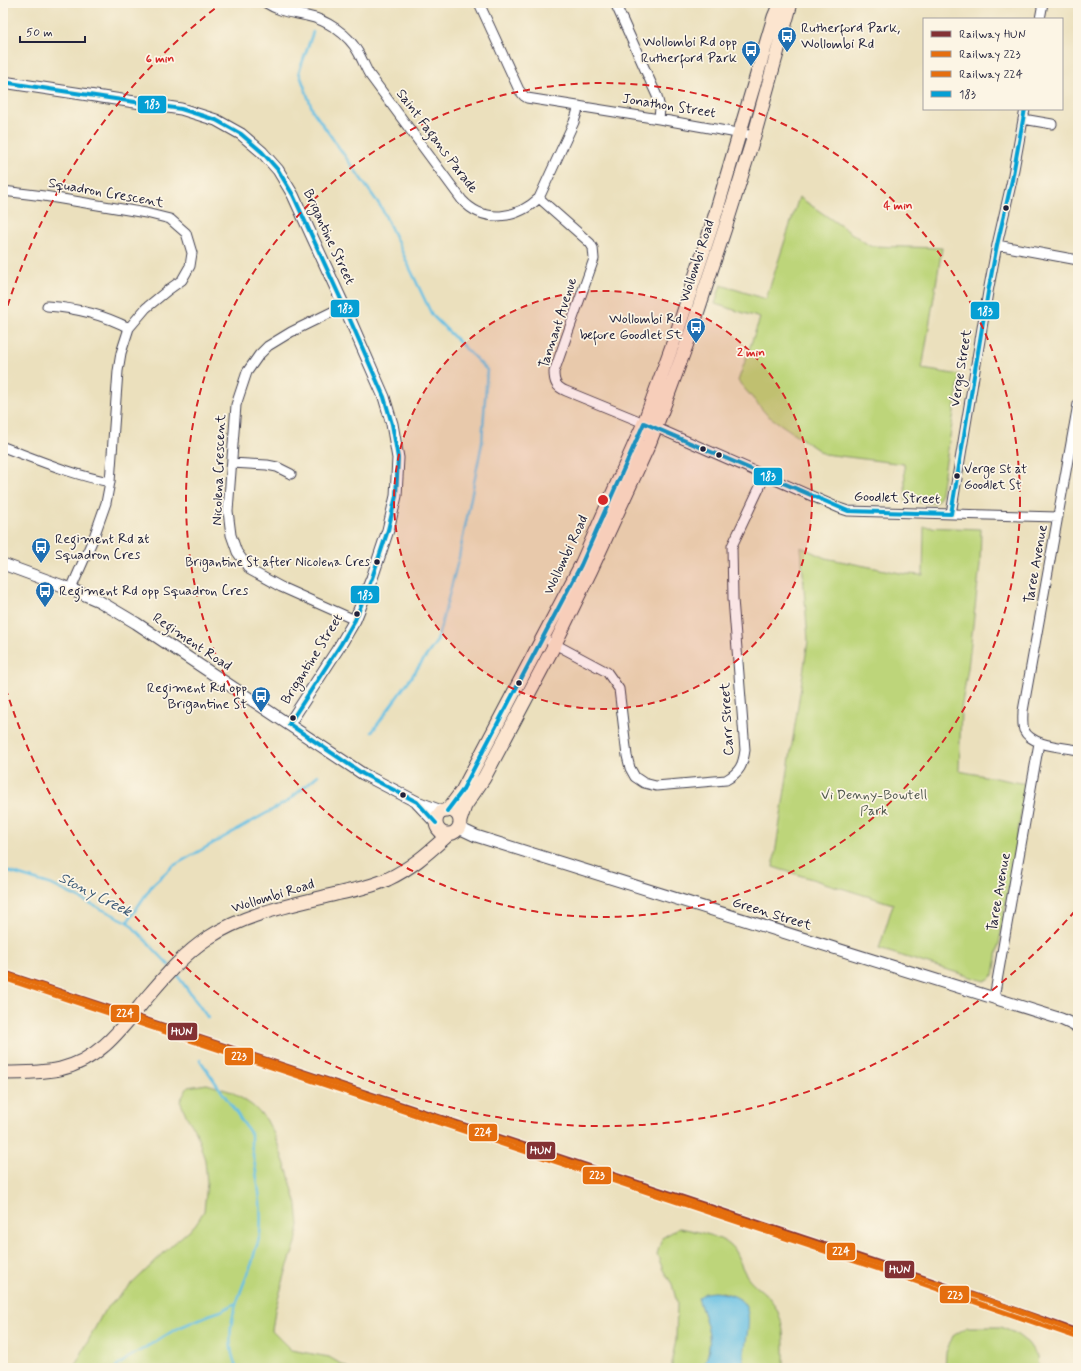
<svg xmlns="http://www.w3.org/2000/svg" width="1081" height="1371" viewBox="0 0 1081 1371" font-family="Mynerve,sans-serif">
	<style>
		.green { fill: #bdd57a; stroke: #707c5a }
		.water { fill: #66c0e4; stroke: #447190 }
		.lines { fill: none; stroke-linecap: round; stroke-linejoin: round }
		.stream { stroke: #66c0e4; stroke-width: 2.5 }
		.minor-casing { stroke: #403e4e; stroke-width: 11 }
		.tertiary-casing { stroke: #403e4e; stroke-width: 13 }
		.secondary-casing { stroke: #403e4e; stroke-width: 15 }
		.minor { stroke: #fff; stroke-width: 9 }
		.tertiary { stroke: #fff; stroke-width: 11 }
		.secondary { stroke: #fce5cf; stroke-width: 13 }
		.bus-1-casing { stroke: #fcf5e5; stroke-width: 7 }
		.bus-1 { stroke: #059fd4; stroke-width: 4 }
		.rail-1-casing { stroke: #fcf5e5; stroke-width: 8 }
		.rail-2-casing { stroke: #fcf5e5; stroke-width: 8 }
		.rail-3-casing { stroke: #fcf5e5; stroke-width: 8 }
		.rail-1 { stroke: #833134; stroke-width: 5 }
		.rail-2 { stroke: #e56e0f; stroke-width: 5 }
		.rail-3 { stroke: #e56e0f; stroke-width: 5 }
		.ring { fill: none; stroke: #d62828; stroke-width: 2; stroke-dasharray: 7 5 }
		.bus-dot { fill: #22223b; stroke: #fcf5e5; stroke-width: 1.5 }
		.labels { text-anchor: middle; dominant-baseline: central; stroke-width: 3.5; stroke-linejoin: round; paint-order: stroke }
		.bus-label { font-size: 13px; fill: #22223b; stroke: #fcf5e5; text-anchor: start }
		.poi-label { font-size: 14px; fill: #22223b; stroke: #fcf5e5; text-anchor: start }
		.street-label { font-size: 14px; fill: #22223b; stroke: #fcf5e5 }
		.park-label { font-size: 14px; fill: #50584e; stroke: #fcf5e5 }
		.water-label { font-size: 15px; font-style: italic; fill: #3a5976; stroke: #fcf5e5 }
		.centre { fill: #d62828; stroke: #fcf5e5; stroke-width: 2 }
		.ring-label { font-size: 12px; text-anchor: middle; font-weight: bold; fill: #d62828; stroke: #fcf5e5; stroke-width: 3.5; stroke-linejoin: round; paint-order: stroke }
		.line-badge { stroke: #fcf5e5; stroke-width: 1.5 }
		.badge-label { font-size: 11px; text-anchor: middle; font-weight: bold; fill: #fff }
	</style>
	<rect width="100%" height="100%" fill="#fcf5e5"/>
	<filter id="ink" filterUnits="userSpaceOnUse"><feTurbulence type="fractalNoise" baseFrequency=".025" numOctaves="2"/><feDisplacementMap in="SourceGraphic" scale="8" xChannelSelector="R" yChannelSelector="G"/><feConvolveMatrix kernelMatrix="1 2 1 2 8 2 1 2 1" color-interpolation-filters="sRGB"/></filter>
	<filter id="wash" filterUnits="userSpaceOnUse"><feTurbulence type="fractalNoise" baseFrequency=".012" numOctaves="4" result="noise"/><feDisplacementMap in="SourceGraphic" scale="16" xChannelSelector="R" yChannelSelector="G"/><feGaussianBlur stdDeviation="0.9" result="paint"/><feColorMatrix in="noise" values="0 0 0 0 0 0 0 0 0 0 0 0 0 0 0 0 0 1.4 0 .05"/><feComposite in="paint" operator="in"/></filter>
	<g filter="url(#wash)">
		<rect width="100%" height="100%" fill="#ebe0bd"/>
		<!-- green -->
		<path class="green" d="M799,197L870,246L942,248L922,369L960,375L940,498L935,503L906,502L904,464L824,454L767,415L738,381L760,318L715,304L721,285L766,299Z
			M924,527L981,529L980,565L968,668L961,709L959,771L1026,784L994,974L989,979L984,981L879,949L893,904L773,867L808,641L801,547L825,558L905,574L923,575Z
			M207,1084L232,1092L253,1106L266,1119L274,1134L288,1173L297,1205L299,1225L296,1243L287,1268L275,1310L272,1331L291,1350L329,1357L348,1368H76L77,1362L104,1311L171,1246L195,1225L204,1211L207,1183L205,1160L196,1132L187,1117L180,1101L188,1087Z
			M679,1228C692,1230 721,1236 731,1246C737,1251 741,1268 747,1276C753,1285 764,1291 771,1300C786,1320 784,1344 784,1368H743L740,1299L723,1292L698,1298C706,1323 717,1343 702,1368H672V1359L676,1340L677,1303L672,1284L663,1270L657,1254L662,1238Z
			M967,1327H1000L1015,1333L1028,1343L1037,1356L1038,1368H945L946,1352L953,1336Z"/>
		<!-- water -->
		<path class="water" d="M714,1292C767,1295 743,1334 743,1368H702C717,1343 706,1323 698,1298L705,1293Z"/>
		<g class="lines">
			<!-- stream -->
			<path class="stream" d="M313,32L299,72L313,111L381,207L432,315L487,370L482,443L459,557L437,641L372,732
				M3,870L52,885L128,922L169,965
				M128,921L153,884L173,866L288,801L318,775
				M175,972L208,1018
				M200,1060L251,1134V1143C256,1173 263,1203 260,1234C259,1240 257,1245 255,1251C254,1255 253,1259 252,1263C239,1295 220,1334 237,1368
				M115,1368L128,1358L176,1329L209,1315L221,1311L236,1303"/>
		</g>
	</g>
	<g filter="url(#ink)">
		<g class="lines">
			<!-- minor casing -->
			<g class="minor-casing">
				<path id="minor" d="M266,3C282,13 290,12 307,16C327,20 348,34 358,52C362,59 365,67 369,74L462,200C484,224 517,219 539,198L574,122L579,106
					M479,3L519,90L524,96L527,98L659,119L754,136
					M615,3L657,96L660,108L659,119
					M1040,19L1043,3
					M1023,119L1052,124
					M3,191L44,196L146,213L170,219L186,233L192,253L190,266L182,280L168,290L146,308L129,328L121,353L118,371L110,482L106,503L94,537L71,589
					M539,198L590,243L593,248L594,259L554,372C554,382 556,387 566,391L644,423
					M997,245L1078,260
					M47,306C76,308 104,315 129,328
					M344,306L291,332L268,346L259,355L247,372L236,405L228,511L231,535L237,552L250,570L281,587L355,620
					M1078,404L1023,711C1023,716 1022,724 1024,730C1031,746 1063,747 1078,750
					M655,427L839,508L848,511L1058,517
					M3,447C38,460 73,475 110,482
					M232,463L267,465L277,467L291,474
					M951,514L988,292L997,245L1012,180L1025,109
					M551,642L607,672L619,689L627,756L630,768L635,777L644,783L656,786L726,780C740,772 743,765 745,750L733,599L732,546L765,476
					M994,998L1039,743"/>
			</g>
			<!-- tertiary casing -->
			<g class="tertiary-casing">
				<path id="tertiary" d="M3,82L181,109L216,120L241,134L262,152L278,170L293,195L344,306L384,397L392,424L398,458L396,496L388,530L372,578L355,620L341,644L289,724
					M3,564L71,589L99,601L136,623L363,774L417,802L444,812
					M417,803L436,823
					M459,828L476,836L1061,1019L1078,1027"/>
			</g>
			<!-- secondary casing -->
			<g class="secondary-casing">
				<path id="secondary" d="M436 822a12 12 0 1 1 24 0a12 12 0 1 1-24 0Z
					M447,811L462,791L581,565L644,423L676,335L714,219L774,17L780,3
					M460,821L465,806L484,778L555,644L591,570L649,444L665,403L689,338L727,222L754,136L791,3
					M3,1073C22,1073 41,1073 60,1069C101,1060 124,1025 149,995C167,974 185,953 208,938C246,913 292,905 336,894C353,890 372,887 388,879C412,868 430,851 449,834"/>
			</g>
			<!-- minor -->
			<use href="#minor" class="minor"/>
			<!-- tertiary -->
			<use href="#tertiary" class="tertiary"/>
			<!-- secondary -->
			<use href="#secondary" class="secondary"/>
			<!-- bus-1 casing -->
			<g class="bus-1-casing">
				<path id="bus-1" d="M3,82L181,109L216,120L241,134L262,152L278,170L293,195L344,306L384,397L392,424L398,458L396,496L388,530L372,578L355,620L341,644L289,724
					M951,514L988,292L997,245L1012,180L1025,109
					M289,724L363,774L417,802L436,823
					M447,811L462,791L581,565L644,423L848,511L951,514"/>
			</g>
			<!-- bus-1 -->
			<use href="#bus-1" class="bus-1"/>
			<!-- rail-1 casing -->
			<g class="rail-1-casing">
				<path id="rail-1" d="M3,972L908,1272L1078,1331"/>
			</g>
			<!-- rail-2 casing -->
			<g class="rail-2-casing">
				<path id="rail-2" d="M3,978L906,1278L1076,1337"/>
			</g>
			<!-- rail-3 casing -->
			<g class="rail-3-casing">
				<path id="rail-3" d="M3,973L1005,1306L1076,1332"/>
			</g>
			<!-- rail-1 -->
			<use href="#rail-1" class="rail-1"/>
			<!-- rail-2 -->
			<use href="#rail-2" class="rail-2"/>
			<!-- rail-3 -->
			<use href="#rail-3" class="rail-3"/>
		</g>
	</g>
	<!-- distance rings -->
	<circle cx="603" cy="500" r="209" fill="#d62828" fill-opacity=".12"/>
	<g class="ring">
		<circle cx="603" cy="500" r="209"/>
		<circle cx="603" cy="500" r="417"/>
		<path d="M1075 911A626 626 0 0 1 4 683M4 317A626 626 0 0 1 222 3"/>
	</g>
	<!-- icons -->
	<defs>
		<g id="bus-pin" transform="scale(1)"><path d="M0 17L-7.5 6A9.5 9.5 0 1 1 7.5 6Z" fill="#1f6fb2" stroke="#fcf5e5"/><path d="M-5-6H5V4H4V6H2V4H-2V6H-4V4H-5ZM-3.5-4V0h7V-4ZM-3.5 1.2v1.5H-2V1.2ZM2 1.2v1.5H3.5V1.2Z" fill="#fff"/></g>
	</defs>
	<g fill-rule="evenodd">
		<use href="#bus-pin" x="787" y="36"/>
		<use href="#bus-pin" x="751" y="50"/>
		<use href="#bus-pin" x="696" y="327"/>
		<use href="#bus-pin" x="41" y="547"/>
		<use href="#bus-pin" x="45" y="591"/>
		<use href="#bus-pin" x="261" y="696"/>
	</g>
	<!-- markers -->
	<g class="bus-dot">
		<circle cx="1006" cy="208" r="3.5"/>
		<circle cx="703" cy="449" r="3.5"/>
		<circle cx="719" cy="455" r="3.5"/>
		<circle cx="957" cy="476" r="3.5"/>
		<circle cx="377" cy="562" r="3.5"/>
		<circle cx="357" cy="614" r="3.5"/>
		<circle cx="519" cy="683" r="3.5"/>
		<circle cx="293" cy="718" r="3.5"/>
		<circle cx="403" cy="795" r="3.5"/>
	</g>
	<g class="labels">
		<!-- bus labels -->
		<g class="bus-label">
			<text x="964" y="469">Verge St at<tspan x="964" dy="16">Goodlet St</tspan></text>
			<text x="370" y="562" text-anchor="end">Brigantine St after Nicolena Cres</text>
		</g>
		<!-- poi labels -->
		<g class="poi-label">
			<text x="801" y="28">Rutherford Park,<tspan x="801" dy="16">Wollombi Rd</tspan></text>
			<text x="737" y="42" text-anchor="end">Wollombi Rd opp<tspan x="737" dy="16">Rutherford Park</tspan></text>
			<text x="682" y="319" text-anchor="end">Wollombi Rd<tspan x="682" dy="16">before Goodlet St</tspan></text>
			<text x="55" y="539">Regiment Rd at<tspan x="55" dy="16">Squadron Cres</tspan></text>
			<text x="59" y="591">Regiment Rd opp Squadron Cres</text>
			<text x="247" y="688" text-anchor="end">Regiment Rd opp<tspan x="247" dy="16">Brigantine St</tspan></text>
		</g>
		<!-- street labels -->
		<g class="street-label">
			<text transform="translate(669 106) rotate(9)">Jonathon Street</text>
			<text transform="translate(437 141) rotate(53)">Saint Fagans Parade</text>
			<text transform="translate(106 193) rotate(10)">Squadron Crescent</text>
			<text transform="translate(329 237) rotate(65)">Brigantine Street</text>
			<text transform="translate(697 261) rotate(-72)">Wollombi Road</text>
			<text transform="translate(558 323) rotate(-72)">Tannant Avenue</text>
			<text transform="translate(961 368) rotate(-81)">Verge Street</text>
			<text transform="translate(219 470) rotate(-88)">Nicolena Crescent</text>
			<text transform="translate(897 498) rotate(2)">Goodlet Street</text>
			<text transform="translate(566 555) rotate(-65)">Wollombi Road</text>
			<text transform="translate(1036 564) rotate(-80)">Taree Avenue</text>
			<text transform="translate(192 642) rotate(34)">Regiment Road</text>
			<text transform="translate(312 659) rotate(-58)">Brigantine Street</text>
			<text transform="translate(727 719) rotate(-93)">Carr Street</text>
			<text transform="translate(999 892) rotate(-80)">Taree Avenue</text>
			<text transform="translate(273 896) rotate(-17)">Wollombi Road</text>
			<text transform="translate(772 914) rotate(17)">Green Street</text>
		</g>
		<!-- park labels -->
		<g class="park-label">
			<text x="874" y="795">Vi Denny-Bowtell<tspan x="874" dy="16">Park</tspan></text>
		</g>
		<!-- water labels -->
		<g class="water-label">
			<text transform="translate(95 895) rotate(27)">Stony Creek</text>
		</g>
	</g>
	<circle cx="603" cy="500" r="6" class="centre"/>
	<g class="ring-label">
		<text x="160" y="62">6 min</text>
		<text x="898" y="209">4 min</text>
		<text x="751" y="356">2 min</text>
	</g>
	<g class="line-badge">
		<rect x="137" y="95" width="30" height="19" rx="4" fill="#059fd4"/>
		<rect x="330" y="299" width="30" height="19" rx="4" fill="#059fd4"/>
		<rect x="970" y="301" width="30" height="19" rx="4" fill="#059fd4"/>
		<rect x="753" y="467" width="30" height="19" rx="4" fill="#059fd4"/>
		<rect x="350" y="585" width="30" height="19" rx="4" fill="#059fd4"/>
		<rect x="110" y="1004" width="30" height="19" rx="4" fill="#e56e0f"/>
		<rect x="167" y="1022" width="31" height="19" rx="4" fill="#833134"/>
		<rect x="224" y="1047" width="30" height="19" rx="4" fill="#e56e0f"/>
		<rect x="468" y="1123" width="30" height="19" rx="4" fill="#e56e0f"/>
		<rect x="526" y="1141" width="30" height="19" rx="4" fill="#833134"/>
		<rect x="582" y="1166" width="30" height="19" rx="4" fill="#e56e0f"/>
		<rect x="826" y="1242" width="30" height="19" rx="4" fill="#e56e0f"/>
		<rect x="884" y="1260" width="31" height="19" rx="4" fill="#833134"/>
		<rect x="939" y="1285" width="31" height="19" rx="4" fill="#e56e0f"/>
	</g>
	<g class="badge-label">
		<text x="152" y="108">183</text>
		<text x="345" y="312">183</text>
		<text x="985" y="315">183</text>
		<text x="768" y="480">183</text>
		<text x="365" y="599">183</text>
		<text x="125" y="1017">224</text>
		<text x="182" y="1035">HUN</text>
		<text x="239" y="1060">223</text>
		<text x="483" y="1136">224</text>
		<text x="541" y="1154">HUN</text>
		<text x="597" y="1179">223</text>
		<text x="841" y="1255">224</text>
		<text x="900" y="1273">HUN</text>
		<text x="955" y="1299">223</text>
	</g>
	<!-- margin -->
	<rect width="1081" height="1371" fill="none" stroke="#fcf5e5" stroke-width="16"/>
	<!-- legend -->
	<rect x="923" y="18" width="140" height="92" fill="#fcf5e5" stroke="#a5a1a1"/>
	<rect x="931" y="31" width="20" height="6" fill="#833134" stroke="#a5a1a1"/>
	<text x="959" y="38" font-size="12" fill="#22223b">Railway HUN</text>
	<rect x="931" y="51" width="20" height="6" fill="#e56e0f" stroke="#a5a1a1"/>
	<text x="959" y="58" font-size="12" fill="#22223b">Railway 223</text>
	<rect x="931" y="71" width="20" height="6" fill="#e56e0f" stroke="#a5a1a1"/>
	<text x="959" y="78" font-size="12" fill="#22223b">Railway 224</text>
	<rect x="931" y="91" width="20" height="6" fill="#059fd4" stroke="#a5a1a1"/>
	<text x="959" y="98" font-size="12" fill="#22223b">183</text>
	<!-- scale -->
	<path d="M20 36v6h65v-6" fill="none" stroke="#22223b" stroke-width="2"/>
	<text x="26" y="36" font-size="12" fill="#22223b" stroke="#fcf5e5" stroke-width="3" paint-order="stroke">50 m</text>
</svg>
